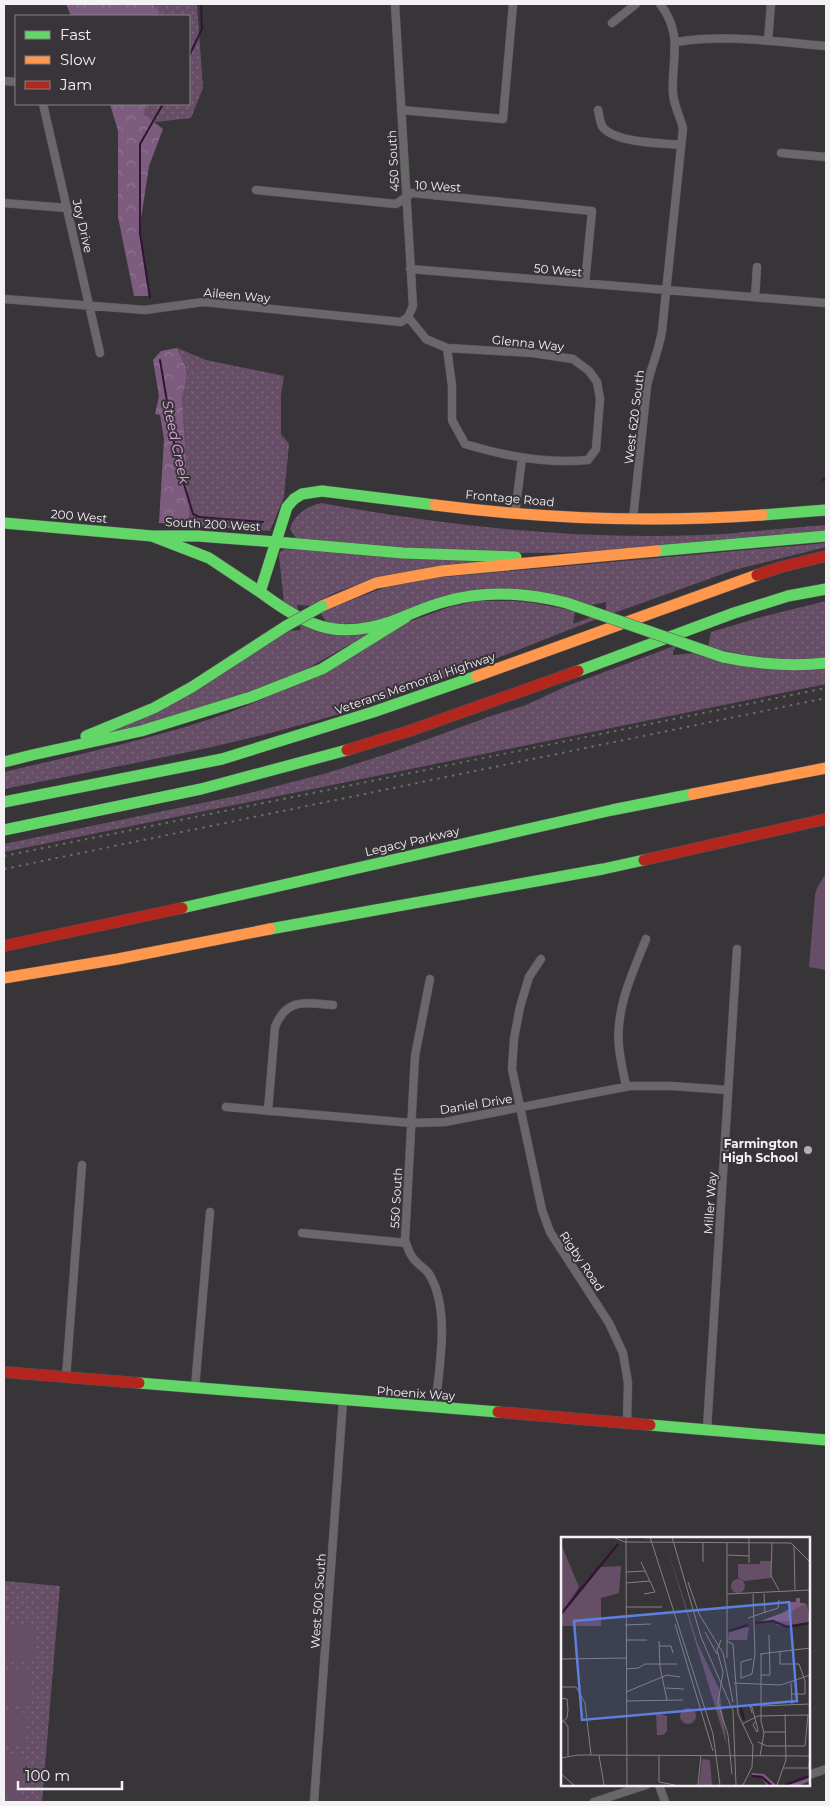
<svg xmlns="http://www.w3.org/2000/svg" width="830" height="1806" viewBox="0 0 830 1806" font-family="Montserrat,sans-serif">
	<style>
		.green { fill: url(#green-dots) }
		.forest { fill: url(#forest-crowns) }
		.pitch { fill: #664e67 }
		.lines { fill: none; stroke-linecap: round; stroke-linejoin: round }
		.stream { stroke: #331435; stroke-width: 2 }
		.street-casing { stroke: #565456; stroke-width: 9 }
		.fast-casing { stroke: #565456; stroke-width: 12 }
		.slow-casing { stroke: #565456; stroke-width: 12 }
		.jam-casing { stroke: #565456; stroke-width: 12 }
		.street { stroke: #696769; stroke-width: 8 }
		.fast { stroke: #63d668; stroke-width: 11 }
		.slow { stroke: #ff974d; stroke-width: 11 }
		.jam { stroke: #b3261e; stroke-width: 11 }
		.rail { stroke: #6c6b6c; stroke-width: 2; stroke-dasharray: 2.5 5; stroke-linecap: butt }
		.fast-bridge-casing { stroke: #565456; stroke-width: 12; stroke-linecap: butt }
		.fast-bridge { stroke: #63d668; stroke-width: 11 }
		.poi-dot { fill: #b2afb2; stroke: #393439; stroke-width: 2 }
		.labels { text-anchor: middle; dominant-baseline: central; stroke-width: 4; stroke-linejoin: round; paint-order: stroke }
		.street-label { font-size: 12px; fill: #f4f1f4; stroke: #393439 }
		.poi-label { font-size: 12px; font-weight: bold; fill: #f4f1f4; stroke: #393439; text-anchor: end }
		.water-label { font-size: 14px; font-style: italic; fill: #e5a8e6; stroke: #393439 }
		.inset-river { fill: none; stroke: #331435; stroke-width: 2.5 }
		.inset-road { fill: none; stroke: #838083; stroke-width: 1 }
		.view { fill: #5e7fe0; fill-opacity: 0.15; stroke: #5e7fe0; stroke-width: 2.5 }
		.inset-edge { fill: none; stroke: #f4f1f4; stroke-width: 2.5 }
	</style>
	<defs>
		<pattern id="green-dots" width="8" height="8" patternUnits="userSpaceOnUse" patternTransform="scale(1.25)"><rect width="8" height="8" fill="#664e67"/><path d="M2 2h.1M6 6h.1" fill="none" stroke="#7c687d" stroke-width="1.8" stroke-linecap="round"/></pattern>
		<pattern id="forest-crowns" width="20" height="18" patternUnits="userSpaceOnUse" patternTransform="scale(1.25)"><rect width="20" height="18" fill="#7e5c80"/><path d="M2 6a3 3 0 1 1 6 0M12 15a3 3 0 1 1 6 0" fill="none" stroke="#917493"/></pattern>
	</defs>
	<rect width="100%" height="100%" fill="#383538"/>
	<!-- green -->
	<path class="green" d="M73,4H197L203,88L191,118L120,126L112,104H189V16H77Z
		M177,348L206,360L284,376L281,395V434L289,444L284,497L270,531L185,525L189,519V507L182,396C191,371 188,371 177,348Z
		M321,503C446,526 574,540 702,535C743,533 785,528 826,525V531C751,538 675,547 599,551C498,557 397,547 296,538L290,529C294,515 307,506 321,503Z
		M826,543V547L734,570L611,614L606,612V602L587,606L523,589L370,622L328,625L320,612L386,587L432,578Z
		M285,549L497,561L372,579L334,593L312,606L297,605L298,611L284,603L279,556L280,552Z
		M477,601H513L534,603L575,611L573,624L591,617L597,619C514,651 431,686 346,712C234,746 118,766 4,789V772C91,751 180,734 263,699L408,622L450,607Z
		M826,601V659L774,661L708,647L711,632L761,617Z
		M299,624C328,638 340,636 370,633L310,667L249,695L92,740L287,631L301,630Z
		M674,646L676,647L673,651V655L695,653L826,669V684L4,852V844L246,794L327,773L387,754L491,716L526,705L567,686Z
		M4,1581L60,1586L42,1802H4Z"/>
	<!-- forest -->
	<path class="forest" d="M66,4H152L159,11V16H71Z
		M110,104H147L143,114L163,129L149,166L139,232L149,296H134L118,217V131Z
		M177,348C188,371 190,371 182,397L189,507V519L185,525L159,523L164,439L160,415L155,414L159,396L153,360L161,351Z"/>
	<!-- pitch -->
	<path class="pitch" d="M826,873V970L809,967L815,895L817,888Z
		M4,1625L36,1627L33,1660L4,1658Z
		M4,1669L32,1672L29,1705L4,1702Z
		M4,1711L28,1713L25,1746L4,1744Z
		M4,1754L25,1756L21,1799L4,1797Z"/>
	<g class="lines">
		<!-- stream -->
		<path class="stream" d="M189,56L202,29L201,4
			M150,298L140,233V144L163,104
			M160,360L177,461L193,514L199,517L263,522
			M823,480L826,478"/>
		<!-- street casing -->
		<g class="street-casing">
			<path id="street" d="M612,23L636,4
				M768,41L771,4
				M676,42C726,34 776,42 826,46
				M4,81L16,82
				M43,104L100,353
				M401,110L503,119L513,4
				M598,110C599,115 600,121 602,126C613,143 662,143 681,145
				M781,153L826,157
				M256,190L396,204L412,193L592,211L585,283
				M4,203L67,208
				M410,269L826,303
				M755,297L757,267
				M4,299L145,310L203,302L401,322L408,317L413,306L395,4
				M408,317L426,339L447,348L532,353L573,359L589,371L597,382L600,399L596,449L588,460C547,464 504,456 465,444L452,420V386L447,348
				M515,514L522,458
				M633,519L647,386C651,367 659,350 662,331L683,128C680,117 674,105 673,94C671,59 684,35 660,4
				M541,959L529,977L520,1007L514,1039L512,1069L542,1210L550,1232L609,1323L623,1353L628,1383L627,1422
				M430,979L415,1056L405,1240C407,1246 409,1253 413,1258C417,1264 425,1268 429,1274C451,1309 439,1369 435,1408
				M626,1087C624,1074 620,1060 619,1046C615,1009 633,972 646,939
				M226,1107L412,1123L445,1122L630,1086H671L728,1090
				M268,1111L275,1027C287,997 306,1003 333,1005
				M302,1233L406,1243
				M66,1378L82,1165
				M195,1388L210,1212
				M707,1429L737,949
				M809,1775L826,1769
				M659,1785L665,1802
				M314,1802L343,1401
				M594,1802L646,1785"/>
		</g>
		<!-- fast casing -->
		<g class="fast-casing">
			<path id="fast" d="M762,515L826,510
				M4,523L152,536H198L276,542
				M152,536L209,558L260,592L287,507L294,499L302,494L322,491L435,505
				M276,542L403,553L516,557
				M656,551L826,536
				M260,592C304,624 334,641 390,622C409,615 427,606 447,601C486,590 528,593 567,603
				M723,657C757,664 791,667 826,663
				M578,671L734,613L788,596L826,589
				M86,736L154,708L192,687L286,626
				M32,755L141,731L251,697L322,669L406,617
				M4,762L32,755
				M4,802L222,759L373,712L477,676
				M4,830L201,789L347,750
				M182,908L612,810L693,794
				M270,929L603,869L644,860
				M139,1383L498,1412
				M650,1425L826,1440"/>
		</g>
		<!-- slow casing -->
		<g class="slow-casing">
			<path id="slow" d="M435,505C544,519 652,523 762,515
				M322,606L376,583L442,571L656,551
				M477,676L757,575
				M693,794L826,768
				M4,978L118,959L270,929"/>
		</g>
		<!-- jam casing -->
		<g class="jam-casing">
			<path id="jam" d="M757,575L781,567L826,556
				M347,750L409,731L578,671
				M644,860L826,819
				M4,946L182,908
				M4,1372L139,1383
				M498,1412L650,1425"/>
		</g>
		<!-- street -->
		<use href="#street" class="street"/>
		<!-- fast -->
		<use href="#fast" class="fast"/>
		<!-- slow -->
		<use href="#slow" class="slow"/>
		<!-- jam -->
		<use href="#jam" class="jam"/>
		<!-- rail -->
		<path class="rail" d="M4,856L826,688
			M4,869L826,698"/>
		<!-- fast-bridge casing -->
		<g class="fast-bridge-casing">
			<path id="fast-bridge" d="M567,603L723,657
				M286,626L322,606"/>
		</g>
		<!-- fast-bridge -->
		<use href="#fast-bridge" class="fast-bridge"/>
	</g>
	<!-- markers -->
	<circle class="poi-dot" cx="808" cy="1150" r="5"/>
	<g class="labels">
		<!-- street labels -->
		<g class="street-label">
			<text transform="translate(393 161) rotate(-93)">450 South</text>
			<text transform="translate(438 186) rotate(3)">10 West</text>
			<text transform="translate(83 226) rotate(77)">Joy Drive</text>
			<text transform="translate(558 270) rotate(5)">50 West</text>
			<text transform="translate(237 295) rotate(5)">Aileen Way</text>
			<text transform="translate(528 343) rotate(6)">Glenna Way</text>
			<text transform="translate(634 417) rotate(-83)">West 620 South</text>
			<text transform="translate(510 498) rotate(5)">Frontage Road</text>
			<text transform="translate(79 516) rotate(5)">200 West</text>
			<text transform="translate(213 524) rotate(3)">South 200 West</text>
			<text transform="translate(415 683) rotate(-19)">Veterans Memorial Highway</text>
			<text transform="translate(412 841) rotate(-13)">Legacy Parkway</text>
			<text transform="translate(476 1104) rotate(-9)">Daniel Drive</text>
			<text transform="translate(396 1198) rotate(-87)">550 South</text>
			<text transform="translate(710 1203) rotate(-86)">Miller Way</text>
			<text transform="translate(582 1261) rotate(56)">Rigby Road</text>
			<text transform="translate(416 1393) rotate(4)">Phoenix Way</text>
			<text transform="translate(318 1601) rotate(-86)">West 500 South</text>
		</g>
		<!-- poi labels -->
		<g class="poi-label">
			<text x="798" y="1143">Farmington<tspan x="798" dy="14">High School</tspan></text>
		</g>
		<!-- water labels -->
		<g class="water-label">
			<text transform="translate(176 442) rotate(78)">Steed Creek</text>
		</g>
	</g>
	<!-- overview -->
	<g transform="translate(561 1537)">
		<rect width="249" height="249" fill="#383538"/>
		<path d="M0,7L18,50L5,70L39,30L60,29L58,56L40,61V89H0ZM105,7L137,107L158,152L166,209ZM199,24H210V41L183,44L177,41V27H199ZM236,66L246,67L249,86L216,89L214,81ZM188,90L186,103H167L168,93ZM141,222L149,223L151,248H138Z" fill="#664e67"/>
		<path d="M235,61H239V66H245L231,74L228,84L194,86L229,73V65H235ZM191,236L203,237L215,248H206L200,241L189,240ZM249,238V244L239,248H224Z" fill="#7e5c80"/>
		<path d="M170 49a7 7 0 1 1 14 0a7 7 0 1 1-14 0ZM11,70L14,74L17,70L18,74V70H25L24,78H21L22,72L20,74L19,87H14V78L13,87H8L7,74L12,79ZM119 179a8 8 0 1 1 16 0a8 8 0 1 1-16 0ZM95,176L106,179V194L102,198H96Z" fill="#664e67"/>
		<path class="inset-river" d="M67,1H83M0,77L57,7M194,86L212,84L226,90L249,86M168,94L187,88M179,168L183,183M190,239L201,240L210,248M224,248L249,239"/>
		<path class="inset-road" d="M52,0L64,5L230,6L249,25M65,0L66,248M89,0L152,197L159,248M111,0L140,100L172,174L175,248M166,6V104M211,6L210,39L218,53M233,9L234,53M166,18L188,19M80,25L94,55L83,57M142,25V6M188,26V0M65,35L84,34M127,45L138,77M65,46L89,44M166,57L249,53M192,57L194,117M203,57L204,76M65,70H101M138,77L162,116L172,165M187,81L217,71L218,63M114,87L152,214M64,88L90,87M144,95L156,117M65,103H86M160,103L156,113L162,135L157,166L167,198L171,237M98,104L99,130L106,163M165,104L172,107L177,177L192,209L191,230L182,248M166,104V121M98,109H110L112,116M219,114V127H238L244,144V157H231M199,117L249,111M0,122L65,121M191,122L180,125V141L191,137L194,117M65,132L77,131L84,127H116M200,138H209L208,98M173,146L220,148L249,138M230,146L231,167M0,150H15L24,166L30,218M105,151L123,152M65,155L106,138L119,140M0,161L6,162L7,173L6,181L0,186M65,164L122,163M200,169L249,167M191,176L189,169L191,170L197,193L196,195L192,188L194,185M3,184L7,190V219M181,187L197,179L247,178L244,209H206L197,205M203,195H224M38,218L43,248M98,218V245L114,248M199,219L203,196L200,184V117M0,221L17,218L249,219M222,231H248V225M0,237L13,248M137,248L140,218M216,248L225,223L224,177"/>
		<path class="view" d="M228,65L236,164L21,183L13,84Z"/>
		<rect width="249" height="249" class="inset-edge"/>
	</g>
	<!-- border -->
	<rect width="830" height="1806" fill="none" stroke="#f4f1f4" stroke-width="10"/>
	<!-- legend -->
	<rect x="15" y="15" width="175" height="90" fill="#393439" stroke="#848084"/>
	<rect x="25" y="31" width="25" height="8" fill="#63d668" stroke="#848084"/>
	<text x="60" y="40" font-size="15" fill="#f4f1f4">Fast</text>
	<rect x="25" y="56" width="25" height="8" fill="#ff974d" stroke="#848084"/>
	<text x="60" y="65" font-size="15" fill="#f4f1f4">Slow</text>
	<rect x="25" y="81" width="25" height="8" fill="#b3261e" stroke="#848084"/>
	<text x="60" y="90" font-size="15" fill="#f4f1f4">Jam</text>
	<!-- scale -->
	<path d="M18 1781v8h104v-8" fill="none" stroke="#f4f1f4" stroke-width="2.5"/>
	<text x="25" y="1781" font-size="15" fill="#f4f1f4" stroke="#393439" stroke-width="4" paint-order="stroke">100 m</text>
</svg>
